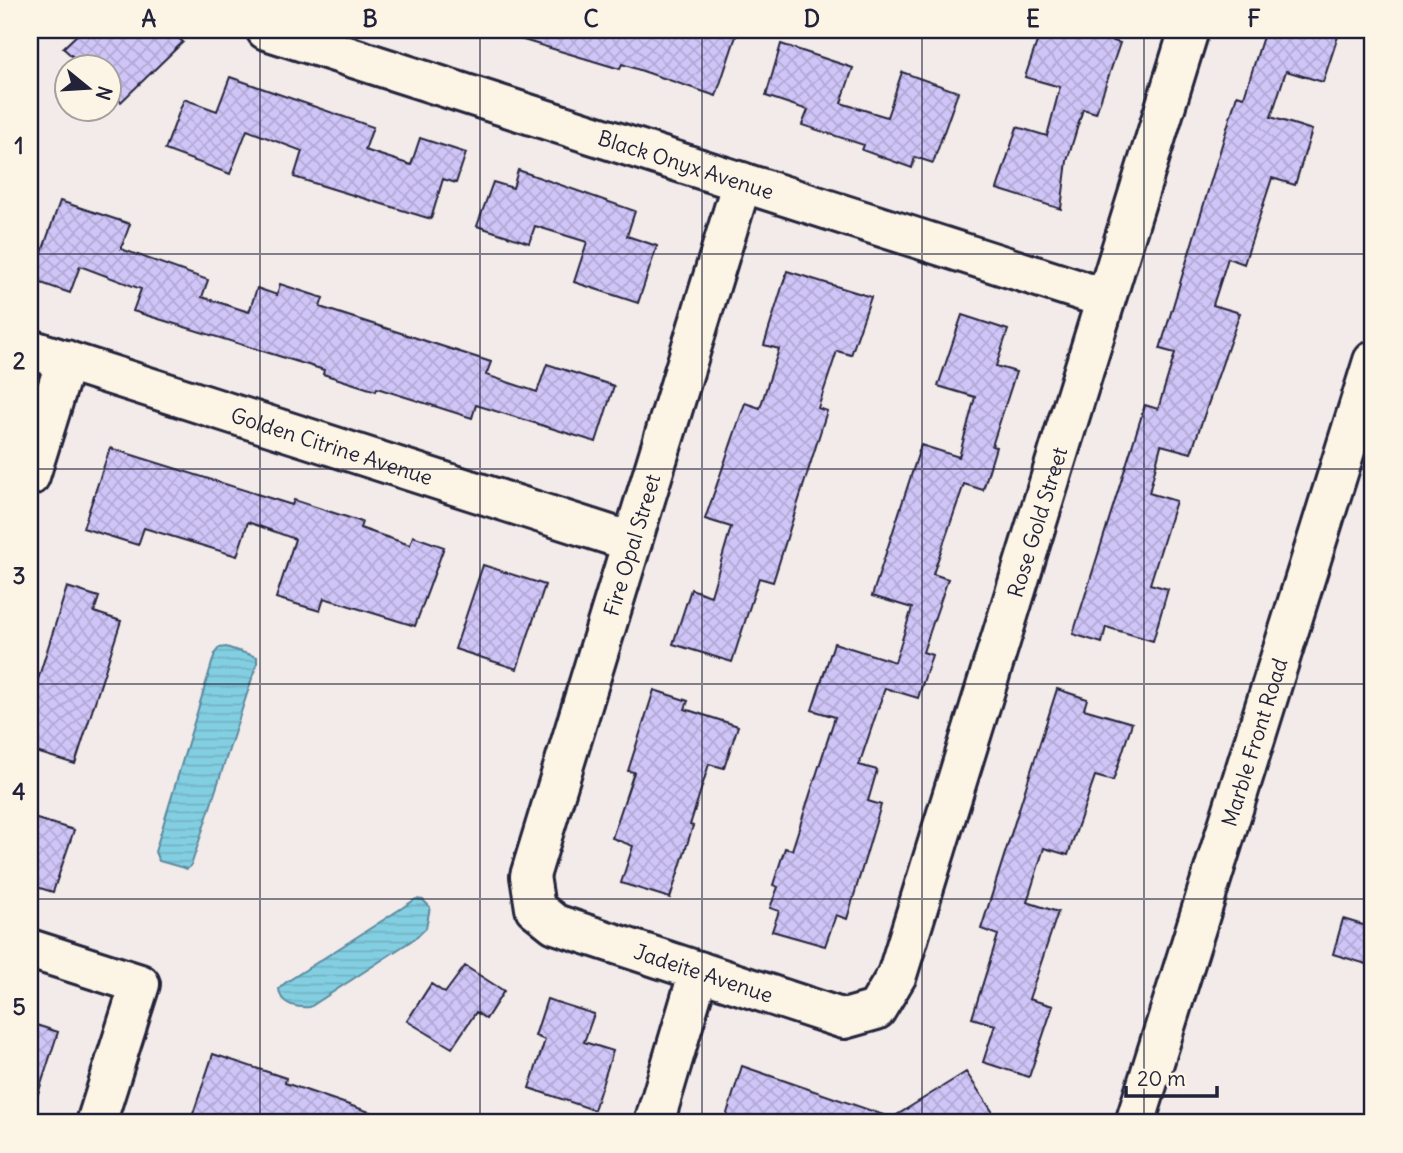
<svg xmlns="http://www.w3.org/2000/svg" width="1403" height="1153" viewBox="0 0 1403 1153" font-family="Delius,sans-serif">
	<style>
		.water { fill: url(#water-rules); stroke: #5c8a9f; stroke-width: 2 }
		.building { fill: url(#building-cross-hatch); stroke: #22223b; stroke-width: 2 }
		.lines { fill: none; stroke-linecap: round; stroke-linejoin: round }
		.minor-casing { stroke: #22223b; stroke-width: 44 }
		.minor { stroke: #fcf5e5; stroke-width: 38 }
		.grid { fill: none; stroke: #22223b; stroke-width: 2; stroke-opacity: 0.55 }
		.labels { text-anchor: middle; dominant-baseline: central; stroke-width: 7; stroke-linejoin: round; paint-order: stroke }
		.street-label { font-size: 21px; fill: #22223b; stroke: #fcf5e5 }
		.neatline { fill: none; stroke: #22223b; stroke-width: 2.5 }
		.grid-label { font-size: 23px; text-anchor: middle; font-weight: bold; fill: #22223b }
	</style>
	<defs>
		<pattern id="water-rules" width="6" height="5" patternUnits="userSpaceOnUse" patternTransform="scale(1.75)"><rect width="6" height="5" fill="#83cfe2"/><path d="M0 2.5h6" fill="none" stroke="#71b1c3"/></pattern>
		<pattern id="building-cross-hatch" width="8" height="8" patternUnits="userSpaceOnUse" patternTransform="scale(1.75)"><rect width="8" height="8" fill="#d0c5f7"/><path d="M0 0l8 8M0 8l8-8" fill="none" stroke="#b2a9d5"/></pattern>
	</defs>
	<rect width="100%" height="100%" fill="#f3ebe9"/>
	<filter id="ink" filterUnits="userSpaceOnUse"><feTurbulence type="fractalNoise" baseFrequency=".0143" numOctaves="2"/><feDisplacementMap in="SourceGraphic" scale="14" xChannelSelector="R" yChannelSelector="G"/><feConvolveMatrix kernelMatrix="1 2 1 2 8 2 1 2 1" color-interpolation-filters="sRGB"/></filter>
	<g filter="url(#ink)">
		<!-- water -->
		<path class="water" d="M226,647L257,657V663L191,866L187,869L159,861L155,852L215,653L219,648Z
			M416,899L423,900L430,907L426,928L417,937L310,1007C297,1008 280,1005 279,989L285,983Z"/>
		<!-- building -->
		<path class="building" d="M82,30H170L183,42L121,102L108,91V66H83L63,48Z
			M511,30H738L716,96L622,64L620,69L510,36Z
			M1041,30H1077L1120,43L1096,113L1083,109L1067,161L1061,209L997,189L1017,127L1047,136L1060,87L1025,77Z
			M1265,30H1340L1323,82L1286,71L1271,117L1312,130L1295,185L1272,178L1244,264L1228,258L1213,305L1240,313L1191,453L1161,445L1149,493L1176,501L1150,584L1168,589L1153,641L1106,627L1102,643L1073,634L1145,405L1158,409L1175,353L1160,349L1237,95L1244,97Z
			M781,44L853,68L841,103L887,117L902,72L958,92L933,163L915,157L912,168L862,150L864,145L802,125L808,110L766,96Z
			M230,77L373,127L365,150L411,165L420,138L466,153L456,183L443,179L431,219L294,177L302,151L247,130L230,174L165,150L184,99L217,111Z
			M518,170L635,211L627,236L657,246L638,303L574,282L587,242L535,226L529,243L477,226L493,182L513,188Z
			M60,201L130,224L121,249L208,280L202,297L249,312L257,288L277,295L280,284L323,298L320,307L491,362L486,375L537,392L547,364L614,386L596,442L476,405L472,418L377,388L376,391L323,374L324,370L133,311L141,289L80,266L70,293L32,280Z
			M787,271L871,297L851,355L837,351L818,408L827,411L773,582L759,578L732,662L673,644L691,589L711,596L731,527L705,519L745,403L760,408L779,349L764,345Z
			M962,315L1008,330L996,366L1016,372L992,446L996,447L983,490L964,484L933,574L948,579L923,652L932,655L918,698L885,688L859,765L877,770L868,801L881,805L847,919L836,915L825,946L772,931L779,911L770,908L778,887L773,885L785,848L792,850L835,717L812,710L834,643L895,662L912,608L872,596L921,445L959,457L975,397L938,386Z
			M110,448L292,505L294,500L362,522L360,528L410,545L413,536L444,547L415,626L324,598L320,611L276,598L295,539L248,522L237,556L144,528L138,545L83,528Z
			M483,565L545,585L517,669L455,649Z
			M67,587L99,597L94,612L121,621L75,764L30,750V705Z
			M1057,689L1087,699L1084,709L1132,723L1113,781L1095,776L1068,855L1044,848L1027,902L1058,912L1029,999L1053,1006L1029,1077L983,1062L995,1025L972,1018L998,935L981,929Z
			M654,690L688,701L685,709L738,726L724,768L709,764L690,825L693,826L670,898L621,883L633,846L612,838L634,772L628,771Z
			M30,817L74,830L53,892L30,885Z
			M1343,919L1373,928V966L1333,954Z
			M465,966L504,991L486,1019L476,1012L452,1048L407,1021L431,984L445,993Z
			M547,999L594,1014L584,1042L613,1051L594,1110L529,1088L545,1040L535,1036Z
			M30,1023L58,1032L35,1103L30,1102Z
			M213,1054L286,1078L285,1083L390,1119V1123H190Z
			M742,1066L892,1118L966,1072L1000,1123H724Z"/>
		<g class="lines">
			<!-- minor casing -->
			<g class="minor-casing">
				<g id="minor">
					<path id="s1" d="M266,30L1104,298"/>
					<path id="s2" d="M742,182L530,876L535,908L555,924L844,1019L876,1010L897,975L1189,30"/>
					<path id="s3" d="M30,349L632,542"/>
					<path d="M30,476L66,360"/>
					<path d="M30,949L140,984L96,1123"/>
					<path d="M654,1123L699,971"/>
					<path id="s4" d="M1135,1123L1373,361"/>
				</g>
			</g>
			<!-- minor -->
			<use href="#minor" class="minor"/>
		</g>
	</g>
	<!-- grid -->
	<path class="grid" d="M260,30V1123M480,30V1123M702,30V1123M922,30V1123M1144,30V1123M30,254H1373M30,469H1373M30,684H1373M30,899H1373"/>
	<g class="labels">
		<!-- street labels -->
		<g class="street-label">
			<text stroke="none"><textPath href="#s1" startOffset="441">Black Onyx Avenue</textPath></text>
			<text stroke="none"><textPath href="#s3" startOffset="317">Golden Citrine Avenue</textPath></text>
			<text stroke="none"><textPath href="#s2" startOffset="1636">Rose Gold Street</textPath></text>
			<text transform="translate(632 545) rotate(-73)">Fire Opal Street</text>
			<text stroke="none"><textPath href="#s4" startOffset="399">Marble Front Road</textPath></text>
			<text stroke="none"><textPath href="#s2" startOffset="940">Jadeite Avenue</textPath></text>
		</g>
	</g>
	<!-- margin -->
	<rect width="1403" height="1153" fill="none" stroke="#fcf5e5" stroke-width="77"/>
	<!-- north arrow -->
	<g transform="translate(88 88) rotate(108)"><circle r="33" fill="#fcf5e5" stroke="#a5a1a1" stroke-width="2"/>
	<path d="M0-5L12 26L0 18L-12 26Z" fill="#22223b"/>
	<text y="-10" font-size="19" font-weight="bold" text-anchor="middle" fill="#22223b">N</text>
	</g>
	<!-- scale -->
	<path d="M1126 1086v10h91v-10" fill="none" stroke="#22223b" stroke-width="3.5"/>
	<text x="1137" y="1086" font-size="21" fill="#22223b" stroke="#fcf5e5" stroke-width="5" paint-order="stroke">20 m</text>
	<rect x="38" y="38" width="1326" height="1076" class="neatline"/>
	<g class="grid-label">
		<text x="149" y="27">A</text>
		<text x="370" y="27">B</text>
		<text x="591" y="27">C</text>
		<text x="812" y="27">D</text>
		<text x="1033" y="27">E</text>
		<text x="1254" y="27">F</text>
		<text x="19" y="154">1</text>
		<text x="19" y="369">2</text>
		<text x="19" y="584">3</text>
		<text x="19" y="800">4</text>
		<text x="19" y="1015">5</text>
	</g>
</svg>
